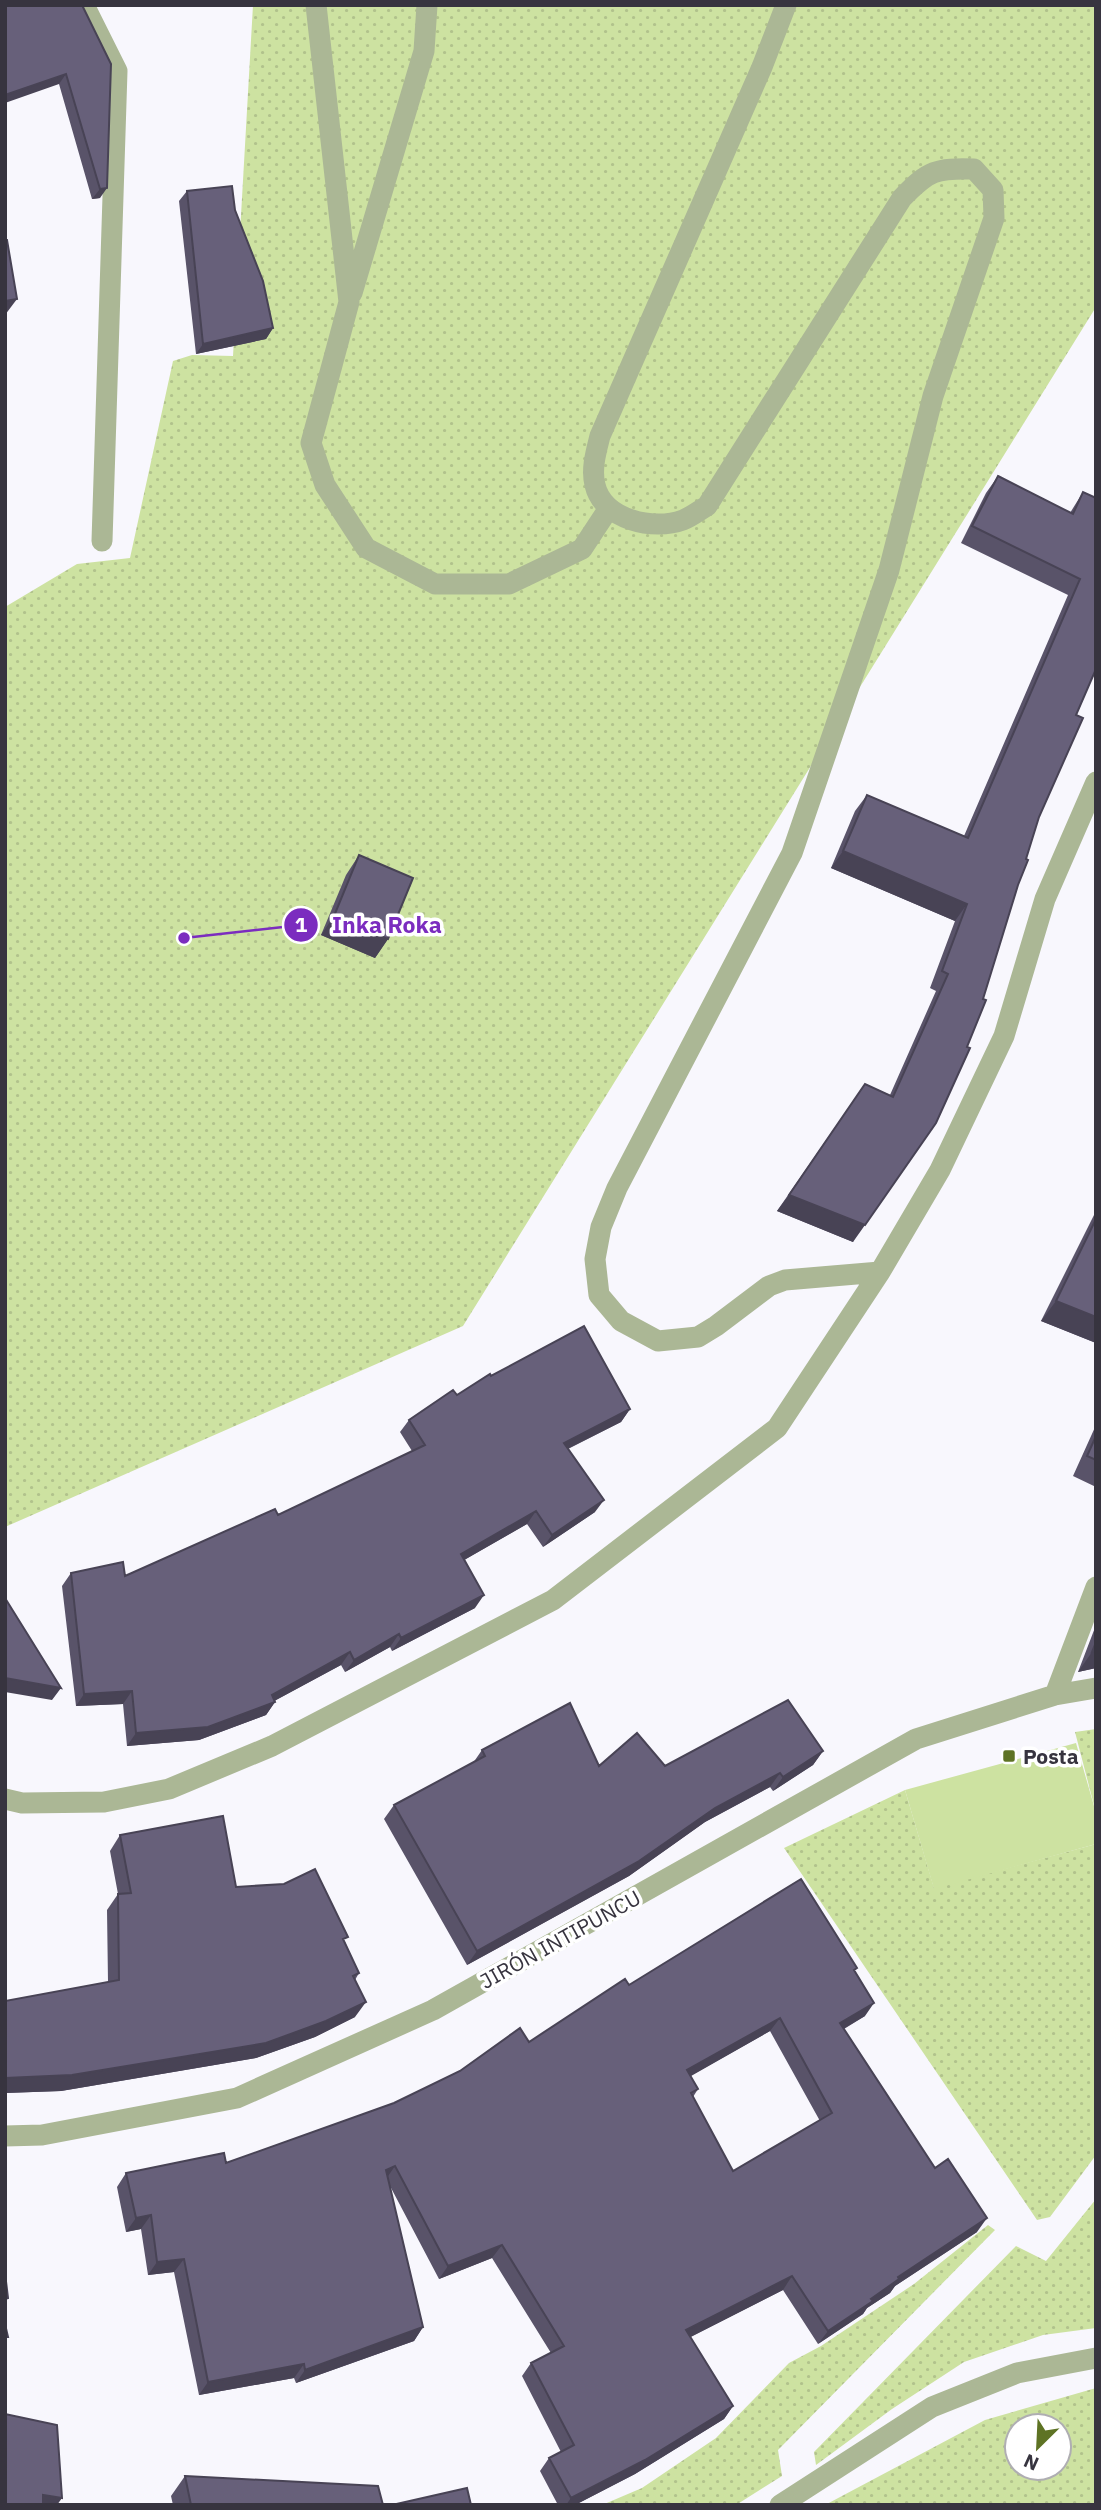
<svg xmlns="http://www.w3.org/2000/svg" width="1101" height="2510" viewBox="0 0 1101 2510" font-family="'IBM Plex Sans',sans-serif">
	<style>
		.grass { fill: url(#grass-dots); fill-rule: evenodd }
		.garden { fill: #cde2a1 }
		.lines { fill: none; stroke-linecap: round; stroke-linejoin: round }
		.minor { stroke: #abb795; stroke-width: 21 }
		.wall { fill: #595369; fill-rule: evenodd }
		.shaded-wall { fill: #484355 }
		.building { fill: #67607a; stroke: #484355; stroke-width: 2; fill-rule: evenodd }
		.poi-dot { fill: #5e7324; stroke: #fff; stroke-width: 2.5 }
		.labels { text-anchor: middle; dominant-baseline: central; stroke-width: 7; stroke-linejoin: round; paint-order: stroke }
		.poi-label { font-size: 21px; font-weight: bold; fill: #37343f; stroke: #fff; text-anchor: start }
		.street-label { font-size: 21px; fill: #37343f; stroke: #fff }
		.leader { fill: none; stroke: #7b2cbf; stroke-width: 2.5 }
		.callout-dot { fill: #7b2cbf; stroke: #fff; stroke-width: 2.5 }
		.mark-label { font-size: 21px; text-anchor: middle; font-weight: bold; fill: #fff }
		.callout-label { font-size: 23px; text-anchor: middle; font-weight: bold; fill: #7b2cbf; stroke: #fff; stroke-width: 7; stroke-linejoin: round; paint-order: stroke }
	</style>
	<defs>
		<pattern id="grass-dots" width="8" height="8" patternUnits="userSpaceOnUse" patternTransform="scale(1.75)"><rect width="8" height="8" fill="#cde2a1"/><path d="M2 2h.1M6 6h.1" fill="none" stroke="#b1c28c" stroke-width="1.8" stroke-linecap="round"/></pattern>
	</defs>
	<rect width="100%" height="100%" fill="#f8f7fd"/>
	<!-- grass -->
	<path class="grass" d="M253,5H1096V307L463,1326L5,1527V607L77,564L130,558L173,361L192,355L233,356Z
		M1096,1729V1813L1075,1732Z
		M905,1790L934,1888L1096,1844V2155L1050,2217L1037,2220L784,1848Z
		M1096,2199V2328L1043,2335L964,2362L892,2409L816,2465L814,2452L1016,2246L1046,2261Z
		M988,2225L995,2230L778,2450L782,2476L736,2505H602L642,2488L716,2438L789,2363L821,2346L914,2284Z
		M1096,2388V2505H825L985,2420ZM1059,2426V2468H1017V2426Z"/>
	<!-- garden -->
	<path class="garden" d="M1076,1743L1096,1813V1844L934,1889L905,1790Z"/>
	<g class="lines">
		<!-- minor -->
		<path class="minor" d="M84,5L117,71L102,541
			M316,5L349,302L311,443L325,485L366,548L435,584H509L582,549L609,508
			M786,5L762,67L600,436C596,452 591,469 595,485C603,520 654,531 683,520C691,517 700,510 707,506L902,198C929,170 936,168 974,169L993,190L994,218L933,396L889,570L792,853L617,1188L601,1227L595,1259L599,1295L621,1321L658,1341L698,1337L716,1326L769,1286L785,1280L880,1272
			M352,293L424,51L427,5
			M1055,1695L1096,1587
			M5,1799L22,1803L104,1802L169,1789L272,1746L553,1600L777,1428L880,1272L940,1170L1004,1036L1045,899L1096,782
			M5,2136L42,2135L237,2098L433,2010L916,1739L1055,1695L1096,1688
			M780,2505L932,2407L1017,2373L1096,2358"/>
	</g>
	<!-- wall -->
	<path class="wall" d="M5,5L111,64L100,198L92,199L59,84Z
		M187,191L235,210L273,328L266,339L196,354L179,201Z
		M998,476L1070,513L1083,492L1096,669L853,1242L777,1211L865,1084L890,1095L936,991L930,988L955,921L831,868L855,811L867,795L964,836L1068,595L961,543L986,493Z
		M359,855L388,939L375,958L321,935L346,875Z
		M1096,1211V1343L1041,1321Z
		M491,1376L630,1409L621,1422L568,1449L595,1512L543,1547L527,1524L464,1560L475,1608L392,1651L390,1647L345,1672L341,1665L274,1701L275,1702L266,1715L199,1740L127,1746L123,1704L76,1706L62,1586L71,1573L125,1576L278,1515L412,1451L400,1432L409,1420L457,1395Z
		M1096,1425V1487L1073,1476Z
		M1096,1625V1668L1078,1672Z
		M482,1750L599,1766H665L823,1751L813,1765L773,1791L770,1787L705,1822L629,1876L467,1965L384,1819L394,1805L473,1763Z
		M120,1835L236,1887L345,1942L359,1973L355,1980V2017L315,2037L256,2058L61,2091L5,2093V2001L108,1982L107,1910L118,1894L110,1851Z
		M855,1971L865,2016L844,2029L977,2232L895,2286L890,2293L867,2308L863,2314L818,2344L783,2290L690,2337L733,2406L724,2419L635,2474L575,2505H558L540,2471L549,2458L561,2452L522,2376L531,2363L551,2353L492,2258L439,2279L390,2186L423,2327L414,2341L296,2383L294,2378L199,2395L174,2272L148,2275L141,2229L126,2232L117,2187L126,2173L226,2163L394,2103L529,2042L629,1985ZM770,2031L820,2121L733,2171L693,2097L698,2089L690,2076Z
		M185,2476L383,2505H173L171,2496Z"/>
	<!-- shaded-wall -->
	<path class="shaded-wall" d="M66,74L59,84L5,103V95Z
		M107,188L100,198L92,199L100,189Z
		M17,299L5,315V301Z
		M273,328L266,339L196,354L203,344Z
		M843,851L967,904L955,921L831,868Z
		M334,916L388,939L375,958L321,935Z
		M789,1195L865,1225L853,1242L777,1211Z
		M1056,1301L1096,1317V1343L1041,1321Z
		M630,1409L621,1422L555,1455L564,1443Z
		M604,1500L595,1512L543,1547L552,1535Z
		M536,1511L527,1524L452,1567L461,1554Z
		M484,1595L475,1608L392,1651L401,1638Z
		M399,1634L390,1647L345,1672L354,1660Z
		M1096,1651V1668L1078,1672L1092,1652Z
		M350,1652L341,1665L265,1706L275,1702L266,1715L199,1740L127,1746L136,1733L272,1695Z
		M5,1678L61,1688L52,1700L5,1692Z
		M132,1691L123,1704L76,1706L84,1694Z
		M823,1751L813,1765L773,1791L783,1777Z
		M780,1773L770,1787L705,1822L629,1876L467,1965L477,1951L715,1808Z
		M366,2002L355,2017L315,2037L256,2058L61,2091L5,2093V2078Z
		M874,2003L865,2016L831,2036L840,2023Z
		M780,2018L770,2031L677,2084L687,2070Z
		M395,2166L386,2179V2170Z
		M151,2215L141,2229L126,2232L136,2218Z
		M987,2218L977,2232L895,2286L890,2293L867,2308L863,2314L818,2344L828,2331L898,2277Z
		M502,2245L492,2258L439,2279L448,2266Z
		M184,2259L174,2272L148,2275L157,2262Z
		M792,2276L783,2290L677,2344L686,2330Z
		M423,2327L414,2341L296,2383L305,2370Z
		M304,2364L294,2378L199,2395L208,2382Z
		M733,2406L724,2419L635,2474L575,2505H566L571,2498Z
		M43,2495L62,2498L57,2505H37Z"/>
	<!-- building -->
	<path class="building" d="M5,5H82L111,64L107,188L100,189L66,74L5,95Z
		M232,186L235,210L263,281L273,328L203,344L187,191Z
		M5,240H7L17,299L5,301Z
		M998,476L1073,514L1083,492L1096,498V669L1076,715L1083,718L1039,817L1026,859L1028,860L1018,885L983,999L986,1000L967,1047L970,1048L936,1123L865,1225L789,1195L865,1084L893,1097L948,974L942,971L967,904L843,851L867,795L968,838L1080,579L972,526Z
		M359,855L413,878L388,939L334,916Z
		M1096,1219V1317L1056,1301Z
		M584,1326L630,1409L564,1443L604,1500L552,1535L536,1511L461,1554L484,1595L401,1638L399,1634L354,1660L350,1652L272,1695L275,1702L208,1727L136,1733L132,1691L84,1694L71,1573L123,1562L125,1576L275,1509L278,1515L425,1445L409,1420L453,1390L457,1395L490,1374L491,1376Z
		M1096,1436V1460L1087,1456Z
		M5,1598L61,1688L5,1678Z
		M1096,1642V1651L1092,1652Z
		M788,1700L823,1751L783,1777L780,1773L715,1808L639,1861L477,1951L394,1805L485,1756L482,1750L570,1703L599,1766L637,1733L665,1766Z
		M223,1816L236,1887L284,1884L315,1869L348,1937L343,1939L359,1973L353,1976L366,2002L326,2021L266,2043L72,2075L5,2078V2001L119,1980L118,1894L131,1893L120,1835Z
		M801,1879L857,1968L854,1970L874,2003L840,2023L935,2168L948,2159L987,2218L898,2277L899,2279L871,2299L873,2301L828,2331L792,2276L686,2330L733,2406L645,2460L571,2498L549,2458L574,2445L531,2363L564,2346L502,2245L448,2266L395,2166L386,2170L423,2327L305,2370L304,2364L208,2382L184,2259L157,2262L151,2215L136,2218L126,2173L224,2153L226,2163L394,2103L460,2071L520,2028L529,2042L625,1979L629,1985ZM780,2018L832,2113L733,2171L691,2093L698,2089L687,2070Z
		M5,2273L8,2298L5,2299Z
		M5,2324L8,2337H5Z
		M5,2414L57,2425L62,2498L43,2495V2505H5Z
		M185,2476L378,2486L383,2505H191Z
		M467,2488L471,2505H392Z"/>
	<!-- markers -->
	<rect class="poi-dot" x="1002" y="1749" width="14" height="14" rx="3.5"/>
	<g class="labels">
		<!-- poi labels -->
		<g class="poi-label">
			<text x="1023" y="1756">Posta</text>
		</g>
		<!-- street labels -->
		<g class="street-label">
			<text transform="translate(560 1939) rotate(-29)">JIRÓN INTIPUNCU</text>
		</g>
	</g>
	<!-- callouts -->
	<path class="leader" d="M184 938L301 925"/>
	<g class="callout-dot">
		<circle cx="184" cy="938" r="7"/>
		<circle cx="301" cy="925" r="18"/>
	</g>
	<g class="mark-label">
		<text x="301" y="932">1</text>
	</g>
	<g class="callout-label">
		<text x="387" y="933">Inka Roka</text>
	</g>
	<!-- border -->
	<rect width="1101" height="2510" fill="none" stroke="#37343f" stroke-width="14"/>
	<!-- north arrow -->
	<g transform="translate(1038 2447) rotate(204)"><circle r="33" fill="#ffffff" stroke="#afaeb2" stroke-width="2"/>
	<path d="M0-5L12 26L0 18L-12 26Z" fill="#5e7324"/>
	<text y="-10" font-size="19" font-weight="bold" text-anchor="middle" fill="#37343f">N</text>
	</g>
</svg>
